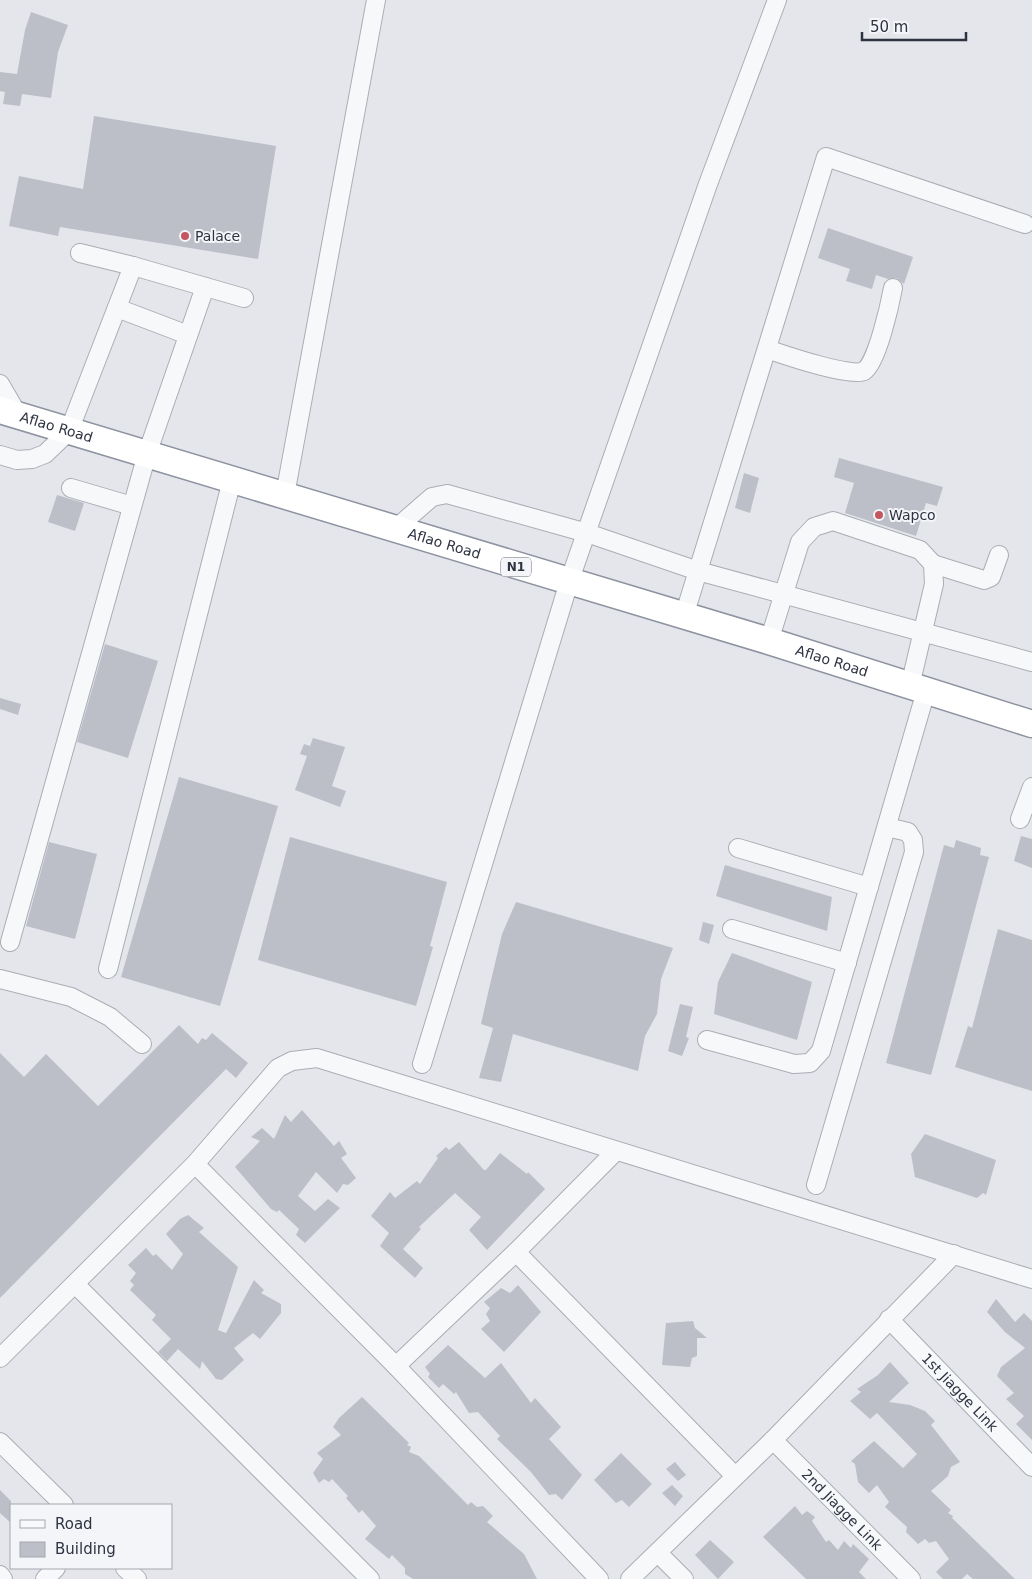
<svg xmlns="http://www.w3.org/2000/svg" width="1032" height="1579" viewBox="0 0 1032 1579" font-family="'DejaVu Sans',sans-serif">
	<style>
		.building { fill: #bcbfc7 }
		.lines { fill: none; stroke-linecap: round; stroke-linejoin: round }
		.minor-casing { stroke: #aaadb5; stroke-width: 20 }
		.highway-casing { stroke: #8d93a0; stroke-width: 29 }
		.minor { stroke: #f7f8f9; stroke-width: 18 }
		.highway { stroke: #fff; stroke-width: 26 }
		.poi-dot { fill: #c25760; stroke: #f4f5f8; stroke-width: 2 }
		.labels { text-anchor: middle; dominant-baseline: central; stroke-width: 4; stroke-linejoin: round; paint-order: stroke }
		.shield { fill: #f4f5f8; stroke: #696d79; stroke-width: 1 }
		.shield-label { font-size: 12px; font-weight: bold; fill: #2e3342 }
		.poi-label { font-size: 14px; fill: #2e3342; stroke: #f4f5f8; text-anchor: start }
		.street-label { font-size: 14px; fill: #2e3342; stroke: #f4f5f8 }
	</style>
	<rect width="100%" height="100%" fill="#e4e6eb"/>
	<!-- building -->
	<path class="building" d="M31,12L68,25L58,52L51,98L22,94L20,106L3,104L5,92L0,91V72L17,74L25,30Z
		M94,116L276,146L258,259L60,227L58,236L9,226L19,176L83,189Z
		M828,228L913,257L904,284L896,278L888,279L876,275L872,289L846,281L850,269L818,258Z
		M839,458L943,487L937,506L926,503L916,536L845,513L854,483L834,477Z
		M744,473L759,478L750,513L735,508Z
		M57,495L84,503L75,531L48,522Z
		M105,644L158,661L128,758L77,742Z
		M0,698L21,704L18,715L0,709Z
		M313,738L345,747L332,786L346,791L340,807L295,790L307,756L300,754L304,744L310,746Z
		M179,777L278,806L220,1006L121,977Z
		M1021,836L1032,839V868L1014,861Z
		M290,837L447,882L430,946L433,947L416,1006L258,960Z
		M956,840L981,848L980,855L989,857L931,1075L886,1063L944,845L954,848Z
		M49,842L97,854L75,939L26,926Z
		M725,865L832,897L827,931L716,896Z
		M516,902L673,948L661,979L657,1014L645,1036L638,1071L513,1034L501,1082L479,1078L493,1028L481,1024L488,993L502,934Z
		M703,922L714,925L709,944L699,940Z
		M998,929L1032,940V1091L955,1067L968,1026L972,1028Z
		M732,953L812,982L797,1040L714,1014L718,982Z
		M680,1004L693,1007L686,1037L689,1038L682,1056L668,1051Z
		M179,1025L198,1044L202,1038L206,1040L212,1033L248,1063L236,1078L226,1069L0,1298V1053L24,1077L46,1054L98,1106Z
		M302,1110L334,1146L339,1141L347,1154L341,1158L356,1178L348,1185L343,1184L337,1193L316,1172L298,1196L315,1211L328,1199L340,1208L305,1243L296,1235L299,1229L279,1210L277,1212L271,1209L235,1167L260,1141L251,1137L262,1128L274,1139L285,1115L291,1122Z
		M925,1134L996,1160L986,1195L983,1193L977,1198L915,1177L911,1154Z
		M459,1142L484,1170H486L500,1153L527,1174L528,1172L545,1189L487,1250L469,1230L481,1217L455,1193L419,1227L421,1229L403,1249L423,1268L415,1278L380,1246L389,1233L371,1216L390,1192L395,1198L417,1181L420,1184L438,1158L436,1156L446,1147L449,1150Z
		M188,1215L204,1228L199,1232L238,1267L218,1330L226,1333L254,1280L264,1290L261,1293L281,1304V1313L260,1339L253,1333L234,1348L244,1360L222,1380L216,1379L202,1361L200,1369L178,1349L167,1361L158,1352L171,1339L152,1320L156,1315L130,1290L134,1285L130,1281L136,1273L128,1265L146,1248L153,1256L156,1254L172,1270L183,1254L166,1234L180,1219Z
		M518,1285L541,1312L504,1352L481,1329L490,1321L486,1314L490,1308L484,1302L501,1288L510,1293Z
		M996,1299L1015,1322L1024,1313L1032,1321V1440L1016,1424L1024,1416L1006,1399L1014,1393L997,1376L1001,1367L1025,1348L1005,1332L987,1312Z
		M693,1321L695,1328L707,1338H697V1356L692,1358L690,1367L662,1365L666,1323Z
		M448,1345L485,1378L501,1363L531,1403L535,1398L561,1427L549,1439L582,1475L562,1500L556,1494L549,1495L531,1472L497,1439L500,1436L478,1412L469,1413L456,1392L454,1394L443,1384L439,1388L428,1377L430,1374L425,1367Z
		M890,1362L909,1383L889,1402L910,1405L925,1411L935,1421L931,1425L960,1462L951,1467L948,1476L931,1491L951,1510L948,1513L953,1516L952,1518L1015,1579H973L967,1574L962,1579H943L936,1572L949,1559L936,1541L929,1543L925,1539L918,1544L906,1532L907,1527L885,1507L889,1502L877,1485L869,1493L858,1482L855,1464L851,1461L874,1441L903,1468L917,1454L877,1413L870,1419L850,1401L861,1392L857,1389L878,1375Z
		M362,1397L409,1443L407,1445L411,1447L409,1452L419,1456L468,1505L471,1502L477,1507L483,1506L493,1516L487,1522L524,1554L537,1579H413L405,1574V1568L392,1555L389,1559L365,1539L376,1526L362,1510L359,1513L346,1498L348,1496L332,1479L329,1482L324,1479L319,1483L313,1473L323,1459L317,1453L341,1435L333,1427L339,1418Z
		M621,1453L652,1484L629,1507L622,1500L616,1503L594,1480Z
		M675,1462L686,1475L678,1481L666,1469Z
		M672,1485L683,1496L675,1506L662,1493Z
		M0,1490L11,1501V1523L0,1513Z
		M795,1506L802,1515L807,1511L815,1517L812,1521L826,1542L829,1540L838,1550L844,1541L851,1548L853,1544L869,1559L859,1572L866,1579H806L763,1537Z
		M710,1540L734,1562L718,1579L695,1555Z"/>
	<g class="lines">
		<!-- minor casing -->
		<g class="minor-casing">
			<g id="minor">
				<path d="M80,253L133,266L244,298"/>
				<path d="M117,308L188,335"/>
				<path d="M767,349C782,354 851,378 864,371C877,363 890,304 893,288"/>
				<path d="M0,384L18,415"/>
				<path d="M0,455L17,460L32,459L45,454L69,431L133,266"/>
				<path d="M71,488L132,506"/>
				<path d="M285,495L376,0"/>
				<path d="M394,530L432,497L447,494L587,533L698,571L1032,662"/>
				<path d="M933,564L984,580L991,577L999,555"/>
				<path d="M684,616L826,157L1025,224"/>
				<path d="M769,641L800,542L814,527L833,521L920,550L933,564L934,584L910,686"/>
				<path d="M1020,819L1032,787"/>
				<path d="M738,848L869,887"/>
				<path d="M732,929L847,963"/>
				<path d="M10,942L147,454L205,287"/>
				<path d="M108,969L232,480"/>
				<path d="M0,979L71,997L110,1017L142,1044"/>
				<path d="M707,1040L794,1064L810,1063L821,1051L926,691"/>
				<path d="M422,1064L569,582L708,184L777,0"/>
				<path d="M195,1164L396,1366L599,1579"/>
				<path d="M816,1185L914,852L913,840L908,832L887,827"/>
				<path d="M516,1252L735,1476"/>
				<path d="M75,1284L370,1579"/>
				<path id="s1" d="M889,1319L1032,1467"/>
				<path d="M0,1358L195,1164L278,1068L292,1061L317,1058L1032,1279"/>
				<path d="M396,1366L516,1252L616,1151"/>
				<path id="s2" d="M773,1440L911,1579"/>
				<path d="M0,1442L64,1505"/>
				<path d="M658,1553L684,1579"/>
				<path d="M125,1568L137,1579"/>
				<path d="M0,1575L3,1579"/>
				<path d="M45,1579L56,1568"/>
				<path d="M630,1579L773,1440L954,1254"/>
			</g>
		</g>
		<!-- highway casing -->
		<g class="highway-casing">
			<g id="highway">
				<path id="s3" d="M0,410L769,641L1032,724"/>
			</g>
		</g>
		<!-- minor -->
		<use href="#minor" class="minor"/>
		<!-- highway -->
		<use href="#highway" class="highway"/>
	</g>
	<!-- markers -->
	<g class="poi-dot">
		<circle cx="185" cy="236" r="5"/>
		<circle cx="879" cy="515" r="5"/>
	</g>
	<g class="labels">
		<!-- shield labels -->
		<rect class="shield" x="501" y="557.5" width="30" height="19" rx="4"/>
		<g class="shield-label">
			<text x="516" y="567">N1</text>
		</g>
		<!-- poi labels -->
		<g class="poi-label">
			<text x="195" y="236">Palace</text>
			<text x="889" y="515">Wapco</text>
		</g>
		<!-- street labels -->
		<g class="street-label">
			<text stroke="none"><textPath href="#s3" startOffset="59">Aflao Road</textPath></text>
			<text stroke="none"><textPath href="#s3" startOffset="464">Aflao Road</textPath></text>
			<text stroke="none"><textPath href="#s3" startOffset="869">Aflao Road</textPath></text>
			<text stroke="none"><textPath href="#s1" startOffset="102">1st Jiagge Link</textPath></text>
			<text stroke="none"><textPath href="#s2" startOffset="98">2nd Jiagge Link</textPath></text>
		</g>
	</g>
	<!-- legend -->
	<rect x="10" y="1504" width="162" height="65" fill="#f4f5f8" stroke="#a5a7af"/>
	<rect x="20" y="1520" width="25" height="8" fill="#f7f8f9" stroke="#a5a7af"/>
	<text x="55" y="1529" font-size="15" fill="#2e3342">Road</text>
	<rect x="20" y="1542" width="25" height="15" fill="#bcbfc7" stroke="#a5a7af"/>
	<text x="55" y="1554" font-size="15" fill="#2e3342">Building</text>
	<!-- scale -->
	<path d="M862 32v8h104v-8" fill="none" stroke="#2e3342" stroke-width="2.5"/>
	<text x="870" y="32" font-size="15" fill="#2e3342" stroke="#f4f5f8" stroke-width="4" paint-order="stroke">50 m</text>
</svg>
